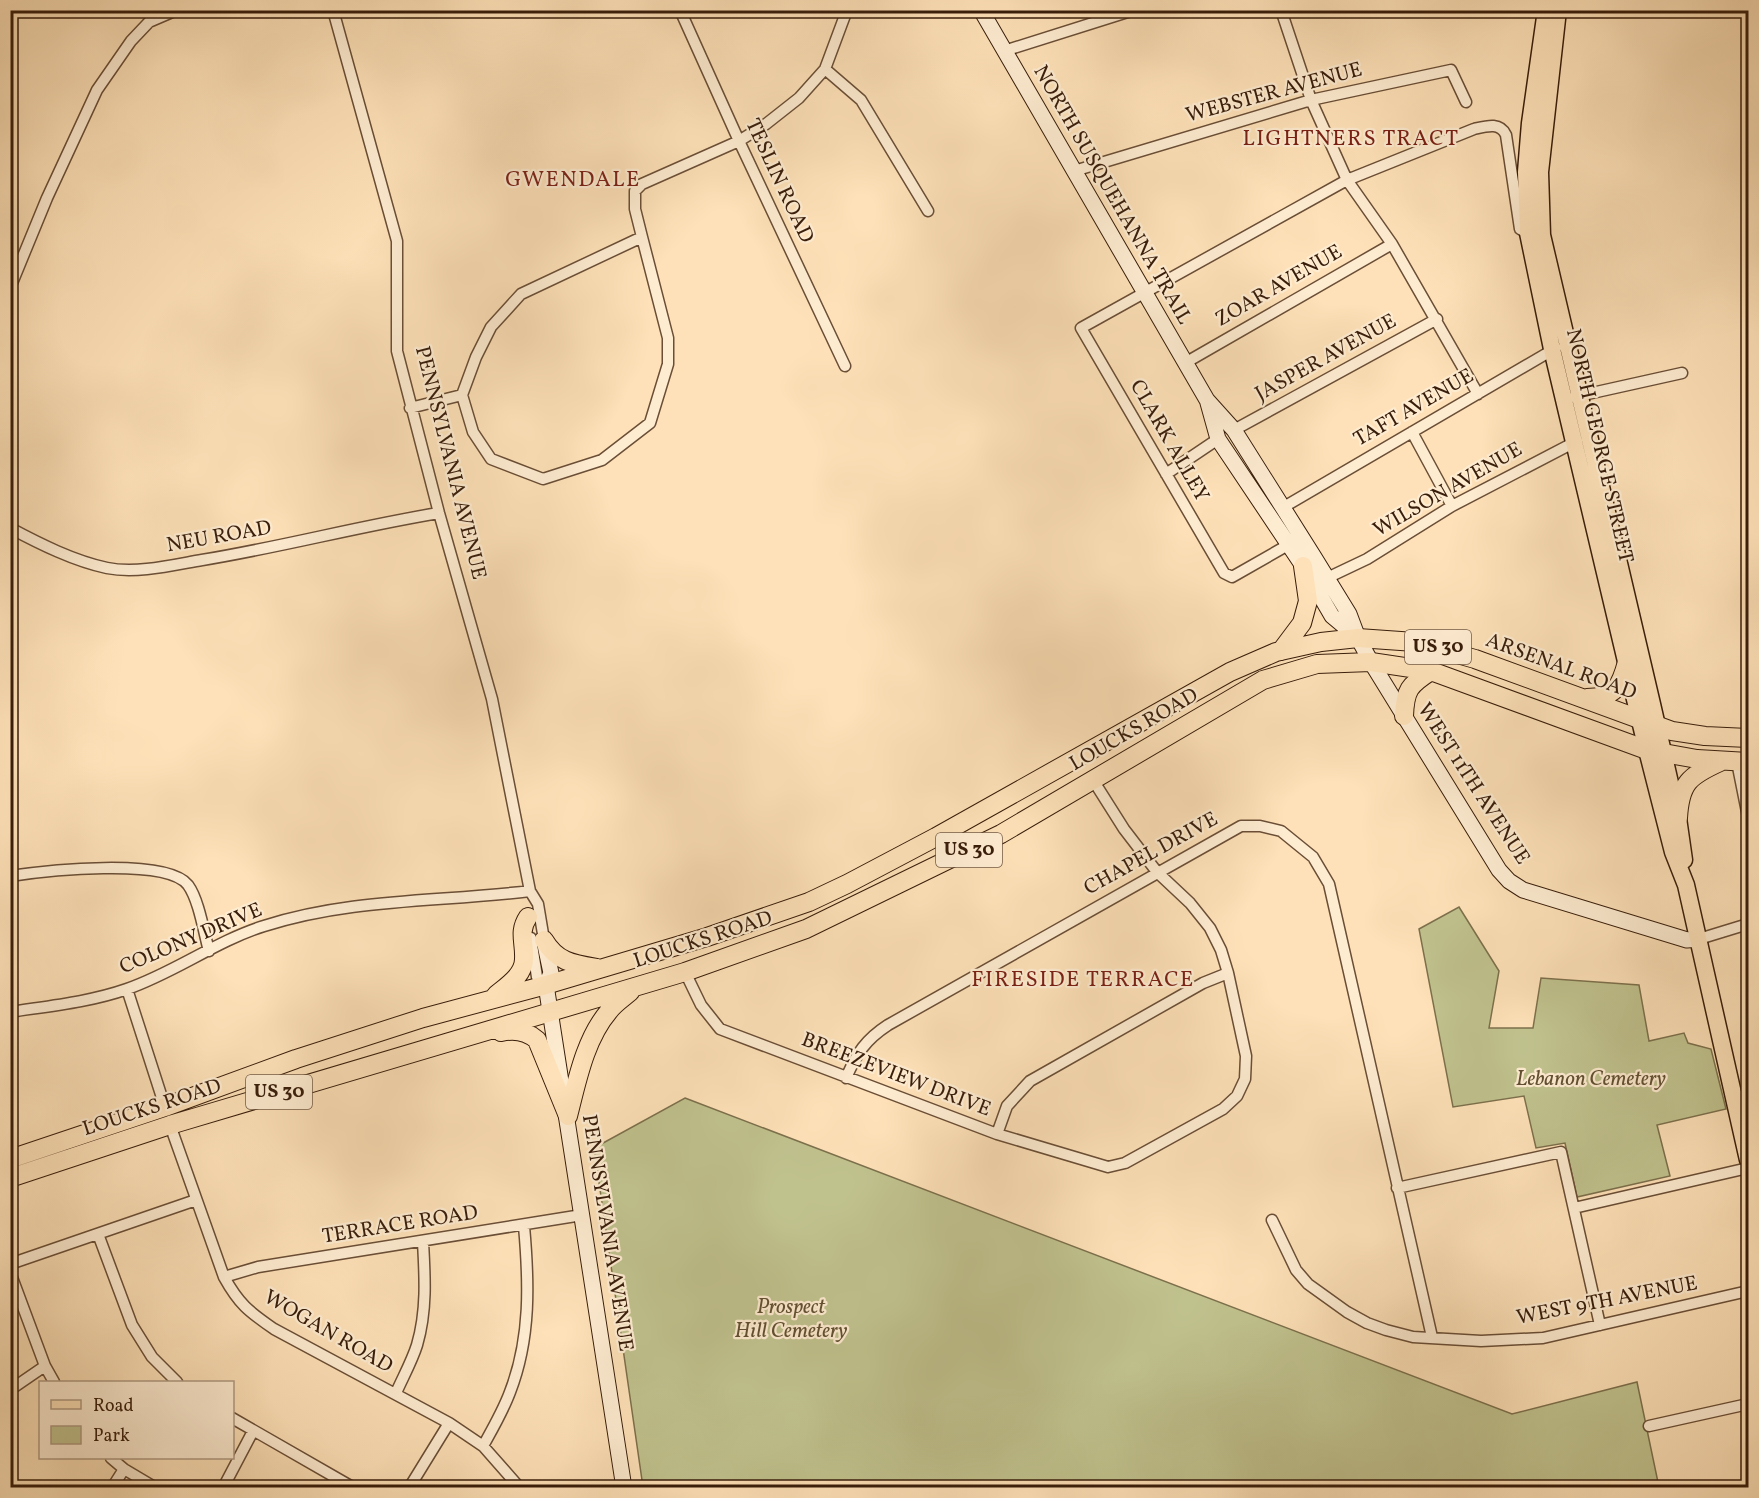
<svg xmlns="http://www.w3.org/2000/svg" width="1759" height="1498" viewBox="0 0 1759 1498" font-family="Vollkorn,serif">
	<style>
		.green { fill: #c0c28e; stroke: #7c704c; stroke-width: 1.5 }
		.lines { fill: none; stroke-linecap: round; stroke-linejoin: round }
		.street-casing { stroke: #6a4e36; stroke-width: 13 }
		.secondary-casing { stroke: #381d0a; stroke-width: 17 }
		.primary-casing { stroke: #381d0a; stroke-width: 19 }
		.highway-casing { stroke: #381d0a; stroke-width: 20 }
		.street { stroke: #feecd1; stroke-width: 10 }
		.secondary { stroke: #feecd1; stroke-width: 15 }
		.primary { stroke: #fee1b8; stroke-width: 16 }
		.highway { stroke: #fee1b8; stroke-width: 18 }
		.labels { text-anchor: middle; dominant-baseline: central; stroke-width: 4.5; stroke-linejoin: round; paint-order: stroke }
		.shield { fill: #feecd1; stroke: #735b46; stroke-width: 1.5 }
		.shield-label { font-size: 20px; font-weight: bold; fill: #381d0a }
		.street-label { font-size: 21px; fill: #381d0a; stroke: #feecd1 }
		.park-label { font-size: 21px; font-style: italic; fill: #614f32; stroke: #feecd1 }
		.neighbourhood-label { font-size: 22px; letter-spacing: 1.5px; fill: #7a1f14; stroke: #feecd1 }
	</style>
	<rect width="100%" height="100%" fill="#fee1b8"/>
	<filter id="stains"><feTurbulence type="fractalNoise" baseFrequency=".00333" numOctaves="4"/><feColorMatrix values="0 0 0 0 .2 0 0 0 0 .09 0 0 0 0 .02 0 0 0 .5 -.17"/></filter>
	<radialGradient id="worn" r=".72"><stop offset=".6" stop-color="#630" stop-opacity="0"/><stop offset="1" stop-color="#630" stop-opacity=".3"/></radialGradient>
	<!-- green -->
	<path class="green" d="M1459,907L1499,971L1489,1028H1533L1541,978L1639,985L1649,1041L1684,1033L1688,1043L1711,1049L1726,1109L1657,1125L1670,1176L1577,1197L1565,1143L1536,1148L1524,1096L1453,1107L1419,929Z
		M685,1098L1512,1414L1637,1382L1659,1487H643L594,1148Z"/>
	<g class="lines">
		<!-- street casing -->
		<g class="street-casing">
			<path id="street" d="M333,10L397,241V351L439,513L492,699L530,891L538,904L544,940
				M680,10L739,141L845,366
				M1281,10L1311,100L1347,180L1392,244L1478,394
				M1004,51L1134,10
				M825,69L861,100L928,211
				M1074,171L1311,100L1451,70L1466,102
				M642,237L521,294L491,327L476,357L462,395L473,432L491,459L543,479L602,460L650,423L668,364V338L642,237L635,209V191L642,184L739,141L766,124L799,98L825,69L847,10
				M10,288L47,198L97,90L131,41L149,22L177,10
				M1185,363L1392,244
				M1574,397L1682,373
				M410,408L462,395
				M1234,430L1437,319
				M1412,432L1452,506
				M1166,474L1218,439
				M1282,508L1556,348
				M10,528C40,544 74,561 107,568C137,574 173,565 202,560C282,547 359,526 439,513
				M1288,545L1232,577L1224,573L1081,328L1347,180L1474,129C1487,126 1500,122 1506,135L1520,229L1528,233
				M1327,578L1367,559L1452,506L1577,441
				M1737,762L1748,817
				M10,876C44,871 166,857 188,885C199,900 204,933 209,951
				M531,938L537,977L546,985
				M1699,939L1748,924
				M685,972L701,1005L720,1029L997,1134L1108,1167L1125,1163L1223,1109L1237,1096L1245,1079L1246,1056L1228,973L1221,950L1210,928L1190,903L1157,872L1124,829L1093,780
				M127,989L165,1107
				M10,1012C49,1006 90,1002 127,989C174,973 216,941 264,926C350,898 442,902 530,891
				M846,1078C857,1053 865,1040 888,1025L1241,826H1260L1281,831L1313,857L1329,884L1432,1337
				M1734,1098L1748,1094
				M170,1125L224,1277C239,1304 248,1311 274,1329L449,1423L483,1446L520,1488
				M997,1134L1007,1106L1030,1081L1203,983L1228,973
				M1397,1188L1561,1152L1600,1325
				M1574,1208L1748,1168
				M1272,1220L1296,1270L1308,1284L1347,1312L1367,1323L1386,1330L1413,1337L1481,1341L1543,1338L1748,1291
				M98,1234L132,1325L152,1357L177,1382
				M10,1264L196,1200
				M10,1272L45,1366L54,1382
				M224,1277L258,1267L582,1215
				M10,1390L45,1366
				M396,1393C403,1377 412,1361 417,1345C427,1311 425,1277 423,1242
				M232,1418L354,1488
				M1649,1426L1748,1404
				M483,1446C493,1428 503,1411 510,1392C531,1338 529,1282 524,1226
				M111,1458L124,1469L156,1488
				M112,1488L124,1469
				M223,1488L253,1431
				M409,1488L449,1423"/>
		</g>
		<!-- secondary casing -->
		<g class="secondary-casing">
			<path id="secondary" d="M981,10L1207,400L1234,430L1314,557L1349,614L1358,638L1371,662L1499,870L1509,881L1523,890L1687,940L1699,939
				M1208,403L1218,439L1303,566L1332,616L1356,636
				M544,940L551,973L546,985L624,1488"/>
		</g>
		<!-- primary casing -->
		<g class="primary-casing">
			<path id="primary" d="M1546,10L1530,123L1526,172L1528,233L1552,349L1647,750L1673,852L1686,885L1748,1160
				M1558,10L1540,172L1542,235L1652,704L1678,818L1684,860"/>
		</g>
		<!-- highway casing -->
		<g class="highway-casing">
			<path id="highway" d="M1281,651L1302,623L1308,601L1303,566
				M1587,698C1615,697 1620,688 1627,662
				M1404,716C1405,690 1409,685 1431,671
				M1678,818C1680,783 1689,776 1720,762
				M544,940C557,962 573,964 597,968
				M496,995C507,986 524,975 524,959C525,942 518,932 528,917
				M501,1032C514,1029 527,1031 537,1040L568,1116
				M568,1116C577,1081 585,1039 609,1011C614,1004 623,998 630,992
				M10,1159L165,1107L296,1059L423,1018L546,985L707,937L809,902L847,884L936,837L1230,672L1276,652L1321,642L1358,638L1415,642L1475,659L1672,731L1705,736L1748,738
				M10,1178L170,1125L685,972L806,929L1001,834L1263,680L1317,664L1371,662L1431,671L1647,750L1697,759L1748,762"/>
		</g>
		<!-- street -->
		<use href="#street" class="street"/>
		<!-- secondary -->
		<use href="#secondary" class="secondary"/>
		<!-- primary -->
		<use href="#primary" class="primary"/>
		<!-- highway -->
		<use href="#highway" class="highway"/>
	</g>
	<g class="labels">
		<!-- shield labels -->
		<g class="shield">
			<rect x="1405" y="630" width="66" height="34" rx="4.5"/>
			<rect x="936" y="833" width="66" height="34" rx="4.5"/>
			<rect x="246" y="1075" width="66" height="34" rx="4.5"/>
		</g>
		<g class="shield-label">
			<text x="1438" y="647">US 30</text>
			<text x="969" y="850">US 30</text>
			<text x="279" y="1092">US 30</text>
		</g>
		<!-- street labels -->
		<g class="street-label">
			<text transform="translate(1274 93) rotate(-15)">WEBSTER AVENUE</text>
			<text transform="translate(779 181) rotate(65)">TESLIN ROAD</text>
			<text transform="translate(1112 195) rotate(60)">NORTH SUSQUEHANNA TRAIL</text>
			<text transform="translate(1279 286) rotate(-30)">ZOAR AVENUE</text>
			<text transform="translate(1326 358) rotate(-29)">JASPER AVENUE</text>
			<text transform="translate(1414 408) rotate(-30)">TAFT AVENUE</text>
			<text transform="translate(1169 441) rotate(60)">CLARK ALLEY</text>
			<text transform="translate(1599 446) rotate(77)">NORTH GEORGE STREET</text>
			<text transform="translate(450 463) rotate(76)">PENNSYLVANIA AVENUE</text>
			<text transform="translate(1448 490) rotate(-30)">WILSON AVENUE</text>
			<text transform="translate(219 537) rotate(-10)">NEU ROAD</text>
			<text transform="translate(1561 667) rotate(20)">ARSENAL ROAD</text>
			<text transform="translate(1134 730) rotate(-30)">LOUCKS ROAD</text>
			<text transform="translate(1473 784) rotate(57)">WEST 11TH AVENUE</text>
			<text transform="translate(1151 854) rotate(-29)">CHAPEL DRIVE</text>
			<text transform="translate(191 939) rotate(-23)">COLONY DRIVE</text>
			<text transform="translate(703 940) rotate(-18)">LOUCKS ROAD</text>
			<text transform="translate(896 1075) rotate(21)">BREEZEVIEW DRIVE</text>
			<text transform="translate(152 1108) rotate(-18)">LOUCKS ROAD</text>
			<text transform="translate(400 1225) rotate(-9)">TERRACE ROAD</text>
			<text transform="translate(607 1233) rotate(81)">PENNSYLVANIA AVENUE</text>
			<text transform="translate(1607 1301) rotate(-11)">WEST 9TH AVENUE</text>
			<text transform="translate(328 1332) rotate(30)">WOGAN ROAD</text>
		</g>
		<!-- park labels -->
		<g class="park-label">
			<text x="1591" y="1079">Lebanon Cemetery</text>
			<text x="791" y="1307">Prospect<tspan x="791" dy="24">Hill Cemetery</tspan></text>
		</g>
		<!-- neighbourhood labels -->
		<g class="neighbourhood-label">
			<text x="1351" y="139">LIGHTNERS TRACT</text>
			<text x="573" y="180">GWENDALE</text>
			<text x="1083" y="980">FIRESIDE TERRACE</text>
		</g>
	</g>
	<!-- margin -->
	<rect width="1759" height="1498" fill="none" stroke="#fee1b8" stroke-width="36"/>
	<rect x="12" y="12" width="1735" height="1474" fill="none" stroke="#381d0a" stroke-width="3"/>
	<rect x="18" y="18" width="1723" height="1462" fill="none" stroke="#381d0a" stroke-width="1.5"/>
	<!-- legend -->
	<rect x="39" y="1381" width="195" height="78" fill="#feecd1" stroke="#af9981" stroke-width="1.5"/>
	<rect x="51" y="1400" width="30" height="9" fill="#fee1b8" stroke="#af9981" stroke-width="1.5"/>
	<text x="93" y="1411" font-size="18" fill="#381d0a">Road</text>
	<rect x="51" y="1426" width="30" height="18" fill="#c0c28e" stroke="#af9981" stroke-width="1.5"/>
	<text x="93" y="1441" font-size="18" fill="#381d0a">Park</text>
	<rect width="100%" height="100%" filter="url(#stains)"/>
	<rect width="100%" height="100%" fill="url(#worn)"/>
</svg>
